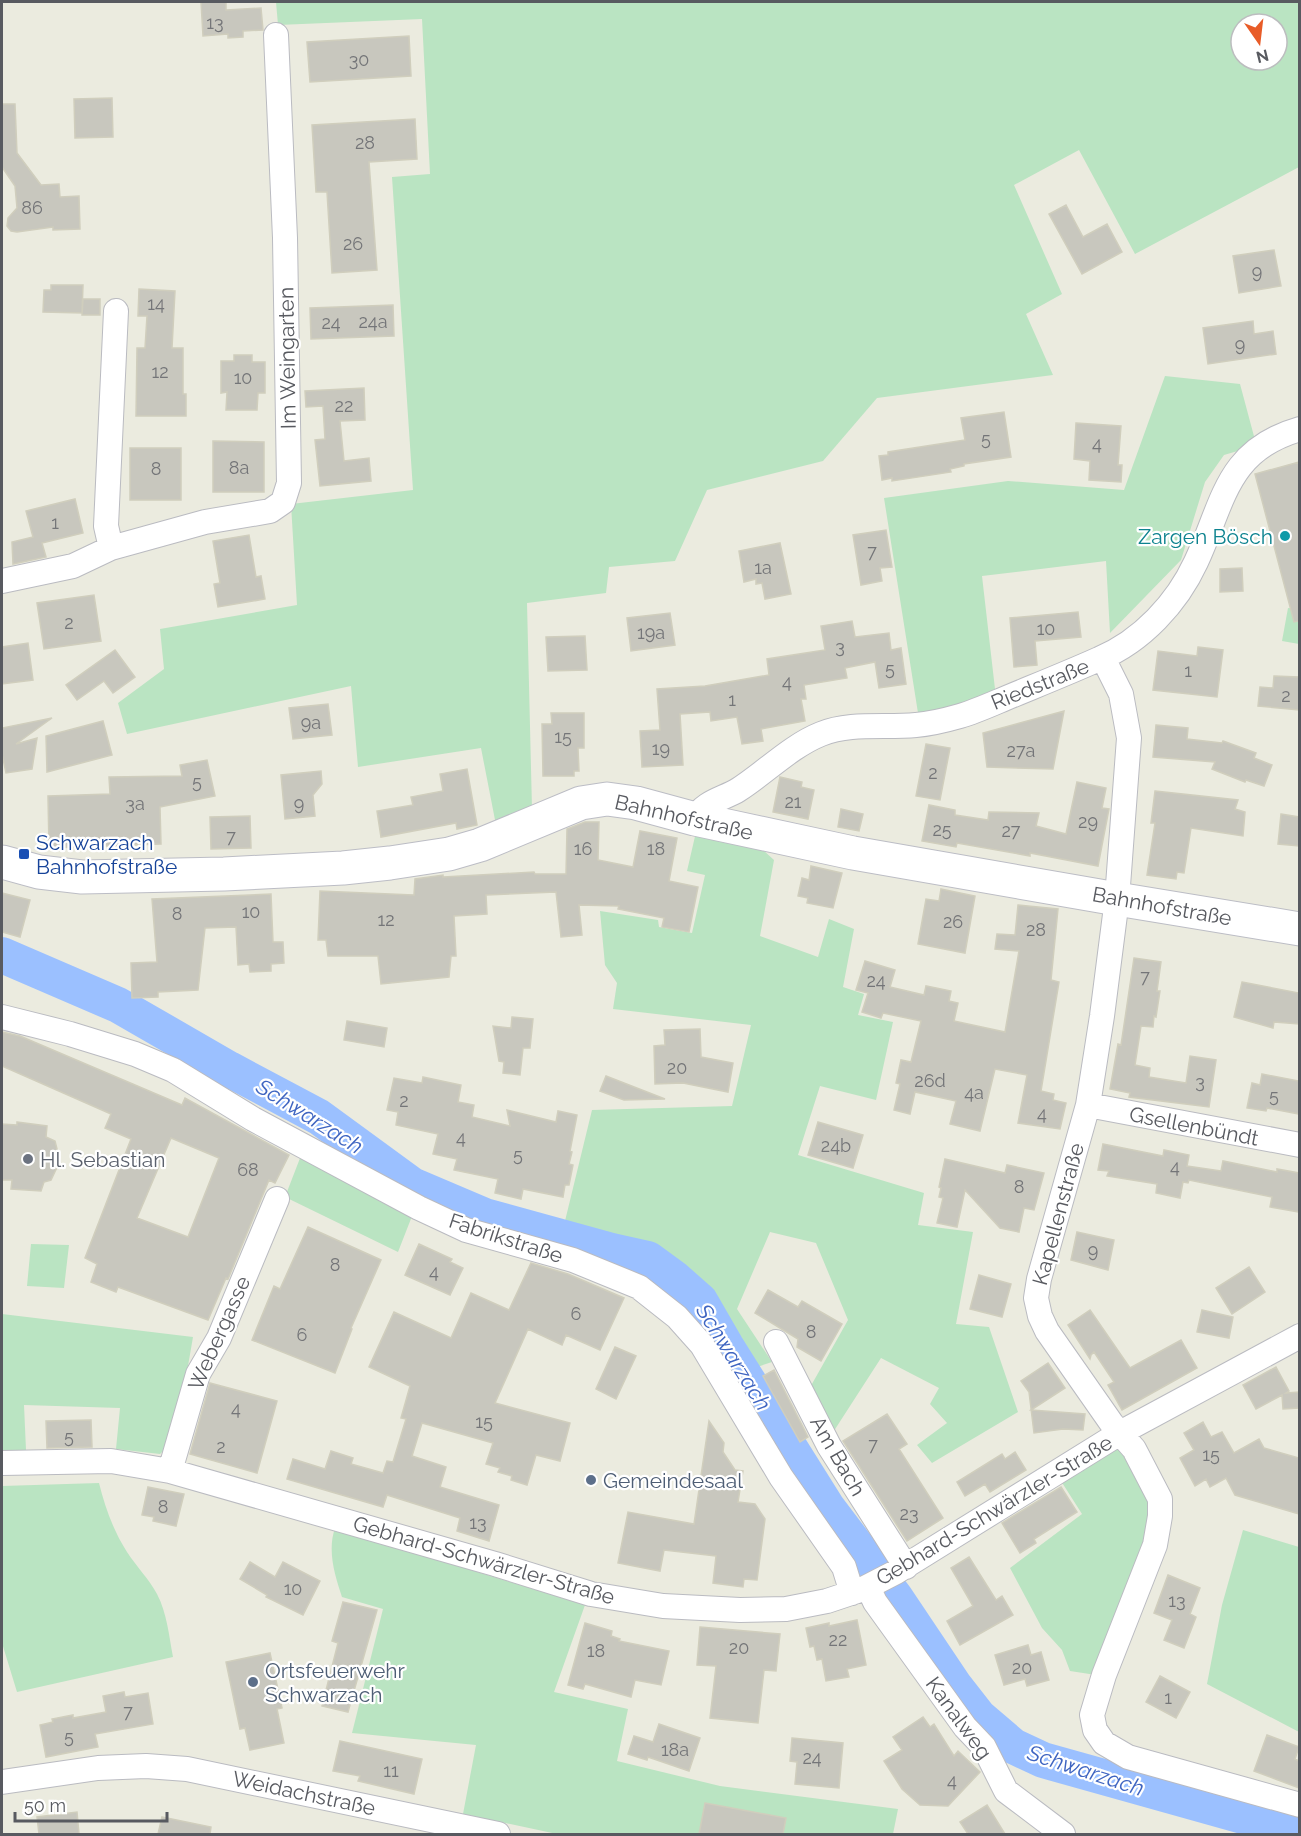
<svg xmlns="http://www.w3.org/2000/svg" width="1301" height="1836" viewBox="0 0 1301 1836" font-family="Raleway,sans-serif">
	<style>
		.green { fill: #bae4c2; fill-rule: evenodd }
		.lines { fill: none; stroke-linecap: round; stroke-linejoin: round }
		.river { stroke: #9bc0ff; stroke-width: 36 }
		.building { fill: #c8c7be; stroke: #d0cebd; stroke-width: 1.5; fill-rule: evenodd }
		.street-casing { stroke: #babbc1; stroke-width: 26 }
		.secondary-casing { stroke: #bcbdc5; stroke-width: 35 }
		.street { stroke: #fff; stroke-width: 24 }
		.secondary { stroke: #fff; stroke-width: 33 }
		.culture-dot { fill: #0f9aa8; stroke: #fff; stroke-width: 2 }
		.transit-dot { fill: #1a4fb4; stroke: #fff; stroke-width: 2 }
		.worship-dot { fill: #6b7280; stroke: #fff; stroke-width: 2 }
		.service-dot { fill: #5c6f8a; stroke: #fff; stroke-width: 2 }
		.labels { text-anchor: middle; dominant-baseline: central; stroke-width: 4.5; stroke-linejoin: round; paint-order: stroke }
		.number-label { font-size: 18px; fill: #747578 }
		.street-label { font-size: 21px; fill: #585a60; stroke: #fff }
		.culture-label { font-size: 21px; fill: #0d838f; stroke: #fff; text-anchor: end }
		.transit-label { font-size: 21px; fill: #164399; stroke: #fff; text-anchor: start }
		.worship-label { font-size: 21px; fill: #5b616d; stroke: #fff; text-anchor: start }
		.service-label { font-size: 21px; fill: #4e5e75; stroke: #fff; text-anchor: start }
		.water-label { font-size: 22px; font-style: italic; fill: #3f65c1; stroke: #fff }
	</style>
	<rect width="100%" height="100%" fill="#ebebdf"/>
	<!-- green -->
	<path class="green" d="M276,2H1299V167L1135,254L1079,150L1014,185L1062,294L1026,314L1053,375L877,398L823,461L707,490L675,561L609,567L606,593L527,603L532,809L496,825L481,748L358,767L351,686L127,734L118,703L164,669L160,629L297,605L291,504L413,490L392,177L430,174L422,19L278,25ZM1241,24H1277V60H1241Z
		M1165,376L1240,384L1255,440L1241,450L1224,455L1205,482L1181,560L1110,633L1106,561L982,576L995,689L953,708L918,713L884,498L1008,481L1124,490Z
		M1288,608L1299,609V644L1282,641Z
		M696,832L763,850L774,860L760,936L818,957L829,919L854,929L843,987L864,994L858,1015L893,1022L876,1100L820,1086L798,1155L924,1193L918,1225L973,1232L956,1324L989,1327L1018,1412L932,1463L917,1445L947,1423L930,1404L939,1388L881,1358L830,1437L808,1391L848,1320L816,1243L770,1232L737,1309L772,1362L754,1368L720,1303L710,1291L657,1248L565,1221L592,1110L732,1106L751,1025L613,1009L617,983L605,965L600,911L658,920L659,927L692,933L705,875L687,871Z
		M302,1153L414,1211L398,1252L285,1197Z
		M31,1244L69,1245L64,1288L27,1286Z
		M2,1314L193,1337L188,1366L166,1448L160,1454L116,1449L120,1408L24,1405L26,1450L2,1452Z
		M1117,1448L1122,1452L1150,1503L1148,1533L1096,1675L1070,1671L1062,1650L1042,1628L1010,1568L1082,1514L1061,1481Z
		M99,1483C105,1507 113,1530 127,1552C136,1566 149,1579 157,1594C167,1613 169,1636 173,1657L17,1692L2,1643V1486Z
		M335,1528L585,1605L554,1692L628,1709L617,1761L720,1786L898,1809L893,1834H557L463,1814L476,1745L352,1733L383,1609L342,1597C335,1576 327,1551 335,1528Z
		M1243,1530L1299,1547V1732L1207,1684L1222,1605Z"/>
	<g class="lines">
		<!-- river -->
		<path class="river" d="M2,955L118,1005L229,1069L319,1117L412,1185L485,1216L612,1251L648,1259L674,1278L700,1301L726,1346L827,1507L895,1597L954,1685L979,1717L1013,1746L1043,1760L1300,1832"/>
	</g>
	<!-- building -->
	<path class="building" d="M201,2H226V10L261,8L263,30L243,31V37L228,38V34L203,36Z
		M409,36L411,76L310,82L307,42Z
		M112,98L113,137L75,138L74,99Z
		M2,104H15L17,153L41,185L59,184L60,197L79,196L80,229L53,230V227L17,232L11,231L7,226L8,218L17,208L15,186L2,167Z
		M415,119L417,159L369,162L377,270L332,273L327,192H316L312,125Z
		M1066,205L1083,237L1107,224L1122,252L1082,274L1049,214Z
		M1274,250L1281,286L1239,293L1233,256Z
		M51,285H83L82,313L43,312L44,290H51Z
		M139,289L175,291L172,348H183V394H186V416H136L137,348H145L147,316H138Z
		M83,299H100V315H82Z
		M393,305L394,336L311,339L310,308Z
		M1253,321L1254,334L1273,331L1276,354L1208,364L1203,328Z
		M234,355H252V362H265V393H258L257,410H226L227,392L221,393V361H234Z
		M364,388L365,420L340,421L344,461L369,458L371,481L320,486L315,440L325,439L323,406L306,407L305,391Z
		M1004,412L1011,457L964,464V466L950,469L951,472L892,481V478L882,480L879,456L888,455V452L965,440L961,418Z
		M1076,423L1121,426L1118,465H1122L1121,482L1089,480L1090,461L1074,459Z
		M213,441L264,442V492H213Z
		M130,448H181V500H130Z
		M1299,462V621L1294,622L1255,474Z
		M75,499L83,533L42,543L46,557L13,564L12,542L33,537L26,511Z
		M886,530L892,567L880,568L882,581L861,585L853,535Z
		M249,535L256,577L261,576L265,599L218,607L214,584L220,583L213,541Z
		M780,543L791,594L765,599L762,583L756,584V579L744,582L739,551Z
		M1242,568L1243,591L1220,592V569Z
		M94,595L101,641L44,649L37,603Z
		M1078,612L1081,637L1035,641L1037,665L1014,667L1010,618Z
		M670,613L675,645L631,651L627,618Z
		M852,621L855,637L889,633L891,650L901,648L906,684L879,688L875,662L845,668L847,678L804,685L806,699H801L805,721L761,729L763,741L742,744L737,717L711,721L710,712L680,714L683,765L642,767L640,731L660,730L657,689L705,686L769,675L767,659L825,650L821,626Z
		M585,636L587,670L548,671L546,637Z
		M28,643L33,680L2,684V647Z
		M1198,647L1223,650L1217,697L1153,690L1158,651L1197,656Z
		M115,650L135,677L113,693L104,681L77,700L66,685Z
		M1274,676L1299,677V710L1258,706L1260,687L1273,688Z
		M328,704L332,735L293,739L289,708Z
		M1064,711L1053,769L987,767L983,733Z
		M551,713H584V748H578L579,771H574V776H543L542,724H552Z
		M52,718L16,744L37,738L32,769L6,773L2,754V728Z
		M103,721L112,755L47,772L46,736Z
		M1156,725L1188,728L1187,739L1222,743L1223,741L1256,753L1254,758L1272,765L1264,786L1246,780L1245,782L1212,769L1215,762L1153,757Z
		M926,744L950,748L940,800L916,796Z
		M207,760L215,796L160,807L161,844L49,848L48,796L110,794L109,777L182,776L180,765Z
		M467,769L477,825L457,829L456,823L381,837L377,811L413,805L411,797L443,791L440,774Z
		M321,771L322,784L313,795L315,816L285,819L281,775Z
		M780,777L802,782L801,787L814,790L808,819L773,812Z
		M1077,782L1106,788L1102,808L1109,809L1098,866L1030,853V856L957,843L956,847L922,841L929,805L955,810V815L988,820L989,812L1039,813L1036,826L1066,834Z
		M1155,791L1238,800L1235,809L1245,812L1243,836L1191,828L1184,873L1177,872L1176,879L1147,875L1155,823H1151Z
		M841,809L863,814L859,831L838,827Z
		M1281,814L1299,817V846L1278,844Z
		M250,816L251,848L211,849L210,817Z
		M585,822H599L598,860L633,867L640,831L677,838L669,881L698,887L689,932L662,927L664,918L618,909L619,906L579,905L582,935L561,937L556,892L486,895L487,914L454,916L456,956H451L449,977L381,984L378,956H328L326,940H318L320,891L414,895L415,879L443,875V877L534,872L535,874H566L567,829Z
		M811,866L842,873L833,908L807,903L808,898L798,896L802,878L809,880Z
		M941,889L975,896L965,953L918,944L926,899L939,901Z
		M2,893L30,900L20,937L2,932Z
		M271,894L273,942H283L284,963L271,964V971L250,972L249,964L238,965L236,927L205,928L198,990L158,992V997L132,998L131,963L157,962L152,899Z
		M1018,905L1058,909L1051,980L1059,982L1041,1091L1054,1094L1053,1100L1066,1103L1060,1129L1018,1123L1027,1075L995,1069L980,1131L950,1124L956,1101L915,1092L910,1114L894,1110L900,1084L896,1083L901,1060L911,1062L921,1021L883,1013L881,1018L862,1012L868,993L856,990L865,961L895,970L890,987L924,995L926,986L951,991L949,1001L958,1003L954,1021L1005,1032L1019,951L995,949L997,934L1015,935Z
		M1134,958L1161,962L1157,991H1160L1156,1017L1154,1016L1153,1027L1141,1026L1135,1065L1150,1068L1149,1077L1186,1083L1190,1056L1216,1060L1209,1107L1129,1097L1130,1093L1110,1089L1118,1044L1121,1045Z
		M1242,982L1299,993V1024L1274,1022L1273,1028L1234,1017Z
		M512,1017L533,1019L530,1048H523L520,1075L503,1073L504,1062L499,1061L493,1026L511,1028Z
		M347,1021L387,1028L384,1047L344,1040Z
		M700,1029L701,1057L733,1063L728,1092L683,1083L655,1084L654,1046L665,1045L664,1030Z
		M2,1032L20,1036L182,1105L185,1098L289,1155L275,1183L269,1180L228,1279L226,1278L208,1320L118,1287L116,1292L91,1282L97,1264L85,1258L131,1139L105,1128L111,1114L2,1066ZM171,1138L219,1158L188,1237L137,1218Z
		M1262,1074L1299,1081V1114L1267,1108L1266,1111L1247,1108L1252,1083L1260,1085Z
		M606,1076L665,1099L624,1100L600,1091Z
		M423,1077L461,1085L458,1102L474,1105L472,1117L510,1126L507,1110L556,1122L558,1111L577,1115L570,1151L572,1152L569,1164L573,1165L569,1185H565L563,1197L523,1189L521,1199L495,1193L498,1179L454,1170L457,1159L433,1154L438,1134L396,1125L398,1112L387,1110L394,1078L422,1083Z
		M17,1122L47,1126L46,1137L55,1141L60,1161L51,1180L44,1182L41,1191L11,1189L12,1180H2V1124L17,1125Z
		M818,1122L863,1135L853,1168L808,1155Z
		M1103,1144L1163,1156L1164,1150L1189,1155L1187,1166L1221,1171L1223,1161L1277,1172V1169L1299,1173V1212L1270,1207L1272,1197L1189,1180L1188,1183L1183,1182L1180,1198L1156,1193L1157,1184L1107,1176L1109,1171L1098,1170Z
		M945,1159L1005,1173L1007,1165L1044,1173L1034,1210L1024,1208L1019,1232L1000,1228L965,1190L957,1227L937,1223L943,1198L939,1197L941,1188L939,1187Z
		M308,1227L381,1260L351,1328L352,1329L335,1373L252,1340L274,1286L280,1289Z
		M1077,1232L1114,1240L1108,1270L1071,1260Z
		M419,1244L452,1259L450,1262L463,1268L450,1295L405,1275Z
		M531,1263L568,1274L624,1298L600,1350L566,1335L562,1345L528,1329L495,1403L570,1423L560,1461L536,1455L527,1485L511,1480L512,1476L498,1472L500,1468L486,1464L493,1443L422,1423L412,1456L446,1467L440,1487L499,1505L489,1541L457,1531L460,1518L387,1495L383,1507L287,1479L293,1459L325,1469L331,1451L353,1458L351,1464L383,1473L387,1461L393,1462L406,1419L401,1418L410,1386L369,1367L394,1312L451,1338L471,1293L509,1310Z
		M1249,1267L1265,1292L1232,1314L1216,1288Z
		M979,1275L1011,1284L1002,1317L970,1309Z
		M768,1290L798,1307L802,1301L842,1324L821,1361L797,1347L798,1339L755,1313Z
		M1090,1310L1130,1368L1181,1340L1197,1368L1122,1410L1108,1385L1114,1382L1094,1352L1091,1355L1090,1359L1068,1325Z
		M1202,1310L1233,1317L1229,1338L1197,1332Z
		M615,1347L636,1356L616,1399L596,1389Z
		M1048,1363L1065,1388L1031,1410L1085,1414L1083,1430L1063,1429L1034,1433L1029,1392L1021,1381Z
		M1276,1367L1289,1391L1286,1393L1299,1392V1408L1283,1409L1282,1395L1256,1409L1243,1385Z
		M774,1370L808,1437L800,1442L763,1376Z
		M210,1383L277,1401L257,1473L190,1454Z
		M887,1414L907,1444L899,1449L943,1518L907,1541L843,1441Z
		M91,1420L92,1447L47,1448L46,1421Z
		M709,1421L724,1443L723,1452L735,1470L743,1471L738,1502L755,1504L765,1519L757,1580L744,1579L743,1587L713,1583L716,1556L664,1550L660,1571L618,1563L628,1512L694,1524Z
		M1203,1422L1211,1437L1222,1432L1234,1453L1259,1439L1264,1448L1299,1458V1514L1235,1495L1226,1478L1210,1487L1206,1479L1195,1486L1180,1458L1194,1450L1184,1433Z
		M1015,1452L1026,1470L990,1492L985,1484L965,1496L957,1482L1002,1454L1005,1459Z
		M148,1487L184,1494L176,1526L153,1521L154,1517L142,1515Z
		M1061,1487L1077,1512L1034,1539L1036,1543L1020,1553L1002,1523Z
		M969,1557L996,1600L1002,1596L1013,1615L960,1645L947,1621L973,1606L951,1568Z
		M250,1562L275,1577L283,1562L320,1581L303,1615L266,1597L267,1595L240,1579Z
		M1168,1575L1200,1588L1190,1614L1196,1617L1184,1648L1164,1640L1172,1620L1154,1613Z
		M343,1602L377,1610L348,1712L322,1706L338,1643L332,1641Z
		M857,1620L866,1665L847,1669L849,1677L826,1681L822,1659L817,1660L814,1646L810,1647L806,1628L829,1623V1626Z
		M585,1623L612,1631L611,1636L620,1639L619,1641L669,1651L661,1685L635,1680L631,1697L585,1684L583,1689L568,1685Z
		M700,1627L780,1634L776,1671L764,1670L758,1723L710,1718L716,1666L697,1665Z
		M1028,1645L1031,1655L1041,1652L1049,1680L1027,1686L1025,1679L1004,1685L995,1655Z
		M270,1653L282,1708L277,1709L284,1743L250,1750L245,1728L240,1729L226,1662Z
		M1160,1676L1190,1692L1176,1718L1146,1702Z
		M124,1692L125,1697L148,1693L153,1724L95,1734L98,1747L46,1757L40,1725L53,1722L52,1719L73,1715V1718L106,1712L103,1696Z
		M923,1717L930,1727L934,1724L954,1756L958,1751L980,1772L948,1806L920,1805L902,1789L884,1761L902,1750L893,1737Z
		M659,1724L700,1738L689,1771L648,1757L647,1760L628,1754L634,1736L653,1742Z
		M1267,1735L1299,1747L1295,1759L1299,1761V1788L1254,1771Z
		M792,1738L843,1743L839,1788L795,1784L797,1762L790,1761Z
		M340,1741L422,1759L414,1794L358,1781L360,1776L333,1771Z
		M705,1803L786,1818L783,1834H699Z
		M987,1805L1005,1834H968L960,1822Z
		M77,1812L79,1834H39L37,1817Z
		M162,1817L211,1827L210,1834H158Z"/>
	<g class="lines">
		<!-- street casing -->
		<g class="street-casing">
			<path id="street" d="M111,548L106,526L116,311
				M2,581L73,566L111,548L205,522L270,511L283,502L289,483L285,238L276,35
				M1103,658L1121,694L1129,738L1117,899L1102,1016L1088,1105L1039,1279L1036,1298L1040,1316L1047,1331L1112,1424L1134,1449L1160,1499V1516L1155,1545L1104,1675L1092,1715L1095,1730L1104,1743L1128,1757L1300,1805
				M695,819C703,802 723,799 738,790C766,772 791,746 821,734C850,722 885,728 916,725C930,724 946,720 960,716C977,711 994,703 1011,696C1040,684 1070,672 1099,659C1142,641 1177,603 1196,562C1224,502 1226,450 1300,429
				M2,1017L70,1034L135,1054L173,1070L253,1119L419,1208L466,1230L573,1260L639,1287L677,1317L702,1345L781,1477L844,1567L852,1593
				M1088,1105L1300,1145
				M776,1342L829,1446L906,1567
				M2,1463L111,1461L170,1471L495,1564L591,1594L663,1606L740,1610L786,1609L827,1601L863,1589L896,1572L1120,1433L1300,1336
				M170,1471L198,1374L219,1338L277,1199
				M868,1587L875,1602L965,1727L984,1747L1006,1791L1063,1834
				M2,1782L98,1768L146,1766L187,1769L498,1834"/>
		</g>
		<!-- secondary casing -->
		<g class="secondary-casing">
			<path id="secondary" d="M2,862L39,872L82,877L224,874L343,868L390,863L449,854L480,845L581,803L607,799L636,803L695,819L853,853L1117,899L1300,929"/>
		</g>
		<!-- street -->
		<use href="#street" class="street"/>
		<!-- secondary -->
		<use href="#secondary" class="secondary"/>
	</g>
	<!-- markers -->
	<circle class="culture-dot" cx="1285" cy="536" r="6"/>
	<rect class="transit-dot" x="18" y="848" width="12" height="12" rx="3"/>
	<circle class="worship-dot" cx="28" cy="1159" r="6"/>
	<g class="service-dot">
		<circle cx="591" cy="1480" r="6"/>
		<circle cx="253" cy="1682" r="6"/>
	</g>
	<g class="labels">
		<!-- number labels -->
		<g class="number-label">
			<text x="215" y="22">13</text>
			<text x="359" y="59">30</text>
			<text x="365" y="142">28</text>
			<text x="32" y="207">86</text>
			<text x="353" y="243">26</text>
			<text x="1257" y="271">9</text>
			<text x="156" y="303">14</text>
			<text x="373" y="321">24a</text>
			<text x="331" y="322">24</text>
			<text x="1240" y="344">9</text>
			<text x="160" y="371">12</text>
			<text x="243" y="377">10</text>
			<text x="344" y="405">22</text>
			<text x="986" y="438">5</text>
			<text x="1097" y="443">4</text>
			<text x="239" y="467">8a</text>
			<text x="156" y="468">8</text>
			<text x="55" y="522">1</text>
			<text x="872" y="551">7</text>
			<text x="763" y="567">1a</text>
			<text x="69" y="622">2</text>
			<text x="1046" y="628">10</text>
			<text x="651" y="632">19a</text>
			<text x="840" y="646">3</text>
			<text x="890" y="668">5</text>
			<text x="1188" y="670">1</text>
			<text x="787" y="681">4</text>
			<text x="1286" y="695">2</text>
			<text x="732" y="699">1</text>
			<text x="311" y="722">9a</text>
			<text x="563" y="736">15</text>
			<text x="661" y="748">19</text>
			<text x="1021" y="750">27a</text>
			<text x="933" y="772">2</text>
			<text x="197" y="781">5</text>
			<text x="793" y="801">21</text>
			<text x="135" y="803">3a</text>
			<text x="299" y="803">9</text>
			<text x="1088" y="821">29</text>
			<text x="942" y="829">25</text>
			<text x="1011" y="830">27</text>
			<text x="231" y="836">7</text>
			<text x="583" y="848">16</text>
			<text x="656" y="848">18</text>
			<text x="251" y="911">10</text>
			<text x="177" y="913">8</text>
			<text x="386" y="919">12</text>
			<text x="953" y="921">26</text>
			<text x="1036" y="929">28</text>
			<text x="1145" y="976">7</text>
			<text x="876" y="980">24</text>
			<text x="677" y="1067">20</text>
			<text x="930" y="1080">26d</text>
			<text x="1200" y="1081">3</text>
			<text x="974" y="1092">4a</text>
			<text x="1274" y="1095">5</text>
			<text x="404" y="1100">2</text>
			<text x="1042" y="1113">4</text>
			<text x="461" y="1137">4</text>
			<text x="836" y="1145">24b</text>
			<text x="518" y="1154">5</text>
			<text x="1175" y="1166">4</text>
			<text x="248" y="1169">68</text>
			<text x="1019" y="1186">8</text>
			<text x="1093" y="1250">9</text>
			<text x="335" y="1264">8</text>
			<text x="434" y="1271">4</text>
			<text x="576" y="1313">6</text>
			<text x="811" y="1331">8</text>
			<text x="302" y="1334">6</text>
			<text x="236" y="1408">4</text>
			<text x="484" y="1421">15</text>
			<text x="69" y="1436">5</text>
			<text x="873" y="1444">7</text>
			<text x="221" y="1446">2</text>
			<text x="1211" y="1454">15</text>
			<text x="163" y="1506">8</text>
			<text x="909" y="1513">23</text>
			<text x="478" y="1522">13</text>
			<text x="293" y="1588">10</text>
			<text x="1177" y="1600">13</text>
			<text x="838" y="1639">22</text>
			<text x="739" y="1647">20</text>
			<text x="596" y="1650">18</text>
			<text x="1022" y="1667">20</text>
			<text x="1168" y="1697">1</text>
			<text x="128" y="1711">7</text>
			<text x="69" y="1736">5</text>
			<text x="675" y="1749">18a</text>
			<text x="812" y="1757">24</text>
			<text x="391" y="1770">11</text>
			<text x="952" y="1780">4</text>
		</g>
		<!-- street labels -->
		<g class="street-label">
			<text transform="translate(287 358) rotate(-91)">Im Weingarten</text>
			<text transform="translate(1040 684) rotate(-22)">Riedstraße</text>
			<text transform="translate(684 817) rotate(13)">Bahnhofstraße</text>
			<text transform="translate(1162 906) rotate(10)">Bahnhofstraße</text>
			<text transform="translate(1194 1126) rotate(11)">Gsellenbündt</text>
			<text transform="translate(1058 1214) rotate(-75)">Kapellenstraße</text>
			<text transform="translate(506 1238) rotate(18)">Fabrikstraße</text>
			<text transform="translate(219 1333) rotate(-66)">Webergasse</text>
			<text transform="translate(838 1456) rotate(60)">Am Bach</text>
			<text transform="translate(994 1510) rotate(-31)">Gebhard-Schwärzler-Straße</text>
			<text transform="translate(484 1560) rotate(16)">Gebhard-Schwärzler-Straße</text>
			<text transform="translate(959 1718) rotate(54)">Kanalweg</text>
			<text transform="translate(304 1793) rotate(12)">Weidachstraße</text>
		</g>
		<!-- culture labels -->
		<g class="culture-label">
			<text x="1273" y="536">Zargen Bösch</text>
		</g>
		<!-- transit labels -->
		<g class="transit-label">
			<text x="36" y="842">Schwarzach<tspan x="36" dy="24">Bahnhofstraße</tspan></text>
		</g>
		<!-- worship labels -->
		<g class="worship-label">
			<text x="40" y="1159">Hl. Sebastian</text>
		</g>
		<!-- service labels -->
		<g class="service-label">
			<text x="603" y="1480">Gemeindesaal</text>
			<text x="265" y="1670">Ortsfeuerwehr<tspan x="265" dy="24">Schwarzach</tspan></text>
		</g>
		<!-- water labels -->
		<g class="water-label">
			<text transform="translate(310 1116) rotate(32)">Schwarzach</text>
			<text transform="translate(734 1357) rotate(58)">Schwarzach</text>
			<text transform="translate(1086 1770) rotate(18)">Schwarzach</text>
		</g>
	</g>
	<!-- border -->
	<rect width="1301" height="1836" fill="none" stroke="#585a60" stroke-width="6"/>
	<!-- north arrow -->
	<g transform="translate(1259 42) rotate(166)"><circle r="28" fill="#ffffff" stroke="#bcbdbf" stroke-width="1.5"/>
	<path d="M0-4.5L10 22L0 15L-10 22Z" fill="#e85c28"/>
	<text y="-9" font-size="16" font-weight="bold" text-anchor="middle" fill="#585a60">N</text>
	</g>
	<!-- scale -->
	<path d="M15 1812v9h152v-9" fill="none" stroke="#585a60" stroke-width="3"/>
	<text x="24" y="1812" font-size="18" fill="#585a60" stroke="#ffffff" stroke-width="4.5" paint-order="stroke">50 m</text>
</svg>
